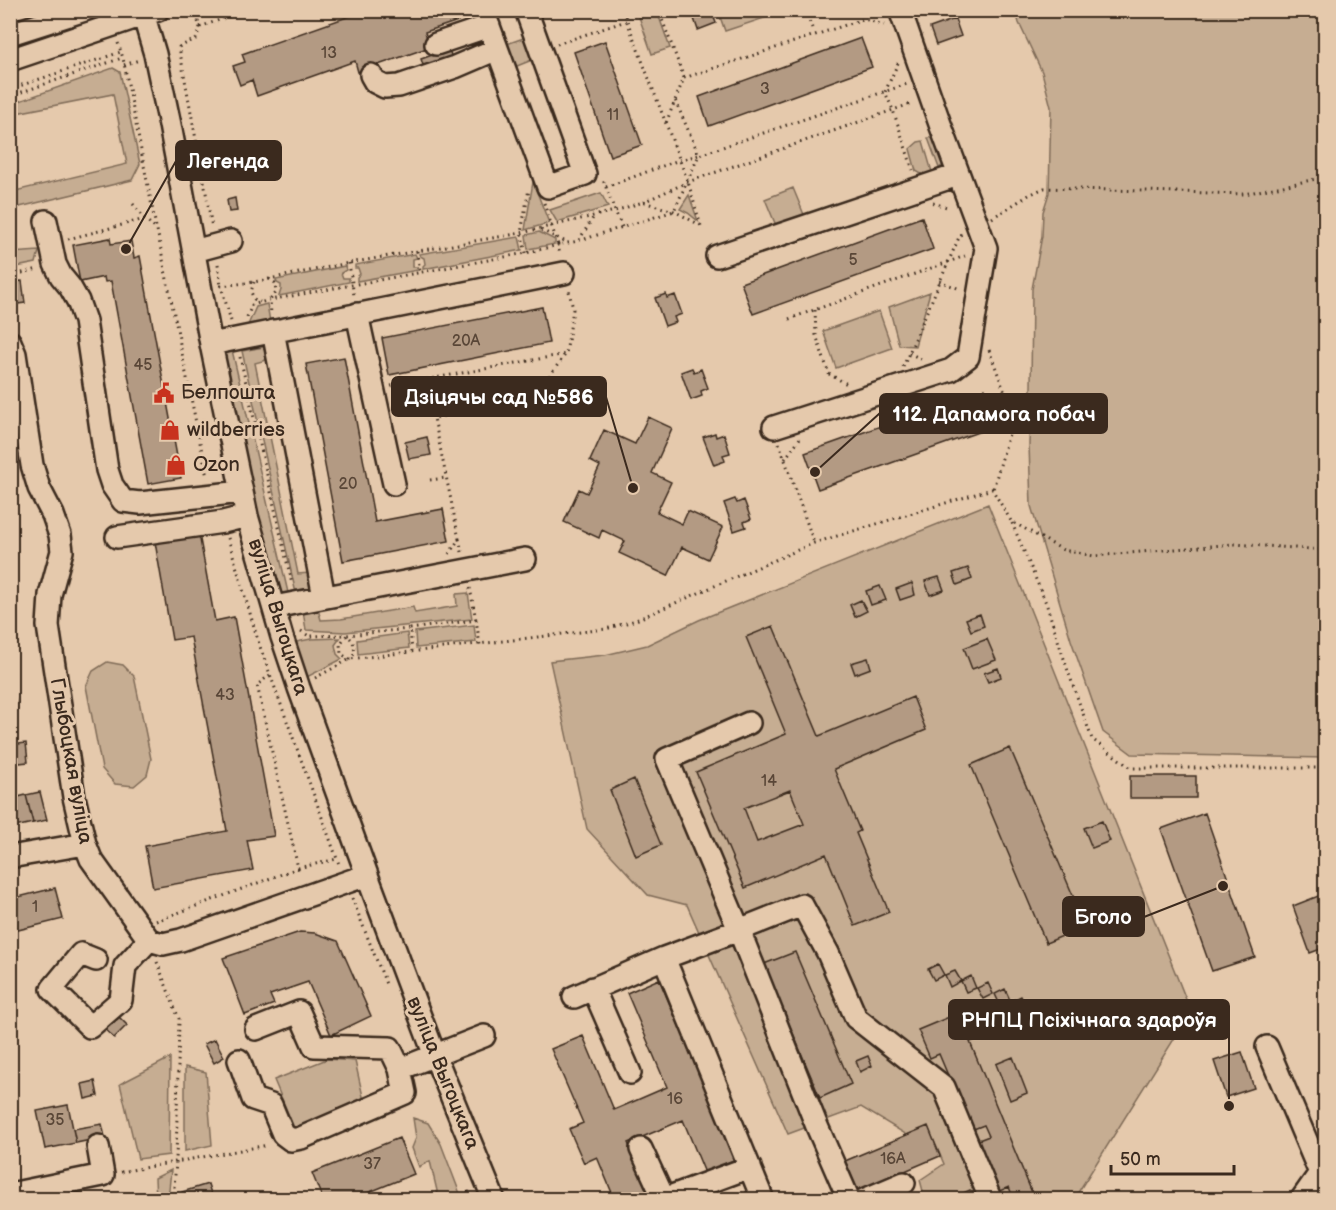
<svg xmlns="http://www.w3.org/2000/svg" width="1336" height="1210" viewBox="0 0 1336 1210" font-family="'Balsamiq Sans',sans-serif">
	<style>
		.green { fill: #c6ad92; stroke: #806c58; stroke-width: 1.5 }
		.building { fill: #b39a83; stroke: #3b2a1e; stroke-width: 1.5; fill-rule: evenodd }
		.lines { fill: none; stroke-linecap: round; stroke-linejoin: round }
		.minor-casing { stroke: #3b2a1e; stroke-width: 26 }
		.path { stroke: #3b2a1e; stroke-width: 3; stroke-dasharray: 1.5 4.5; stroke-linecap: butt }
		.minor { stroke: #e5c9ac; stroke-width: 21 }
		.labels { text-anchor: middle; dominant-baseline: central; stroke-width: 6; stroke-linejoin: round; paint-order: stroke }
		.number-label { font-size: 16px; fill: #594637 }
		.poi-label { font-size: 20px; fill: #3b2a1e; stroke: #e5c9ac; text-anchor: start }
		.street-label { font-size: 20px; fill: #3b2a1e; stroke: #e5c9ac }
		.leader { fill: none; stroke: #3b2a1e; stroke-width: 2 }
		.callout-dot { fill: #3b2a1e; stroke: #e5c9ac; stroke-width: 2 }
		.callout { fill: #3b2a1e; stroke: #3b2a1e; stroke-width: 2 }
		.callout-label { font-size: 21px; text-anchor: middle; font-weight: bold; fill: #fff }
	</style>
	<rect width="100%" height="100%" fill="#e5c9ac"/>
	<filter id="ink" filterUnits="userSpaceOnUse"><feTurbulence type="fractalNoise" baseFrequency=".0167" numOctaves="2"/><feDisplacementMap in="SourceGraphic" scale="12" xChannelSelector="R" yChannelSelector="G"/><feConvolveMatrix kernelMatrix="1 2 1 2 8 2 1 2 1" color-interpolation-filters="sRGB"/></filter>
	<g filter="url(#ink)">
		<!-- green -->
		<path class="green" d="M781,10L782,12L725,31L718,11Z
			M637,11H657L670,48L652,54Z
			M1016,11H1325V758L1132,754L1103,732L1071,640L1031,506L1029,444L1031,390L1032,289L1042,236L1043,212L1049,193L1051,107L1042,72L1019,23Z
			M529,36L537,58L512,68L504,45Z
			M113,68L120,72L140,164L132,180L11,209V192L127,164L113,94L11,114V104Z
			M935,137L946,163L939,168L928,138Z
			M923,141L932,172L923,175L916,171L910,149L918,142Z
			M533,182L549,223L525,230Z
			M793,188L805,217L777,228L765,199Z
			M601,193L608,207L557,222L550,210Z
			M689,195L698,221L688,213L680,209Z
			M539,232L555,240V244L528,249L526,235Z
			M519,237L522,250L423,269V266L425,264L424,258L420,256L419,254Z
			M39,251L36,263L11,268V253Z
			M415,254L417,258L413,259V267H417L418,270L357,281V277L360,274L358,268H355V265Z
			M345,266L346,270L341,273L343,278H349V282L279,296L281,290V285L277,283L276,280Z
			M930,292L915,346L899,345L889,307Z
			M267,304L270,322L248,325L256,307Z
			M879,311L892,348L836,368L823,331Z
			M264,347L266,360L255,363L298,574L310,573L314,586L301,593L295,589L242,351Z
			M232,350L289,597L278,596L222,358Z
			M988,504L1191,1012L1074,1199H916L923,1191L920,1180L944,1164L928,1127L907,1135L861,1107L788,1134L687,905L648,895L587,829L550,661L605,655L647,645L699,620Z
			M468,593L472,619L345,632L306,630L303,611L318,609L321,620L341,619L413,607L415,613L457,606L456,594Z
			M474,625L476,642L416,648L415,632Z
			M407,633L409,648L358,654L357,640Z
			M340,638L335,645L337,654L342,659L303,679L291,643L311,639Z
			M107,662L123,665L134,676L151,759L147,775L134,786L115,784L102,769L86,686L93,671Z
			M170,1058L169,1155L138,1159L120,1084Z
			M327,1059L355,1061L364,1101L295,1130L274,1080Z
			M185,1067L206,1072L212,1145L185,1151Z
			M413,1118L428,1123L441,1144L462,1199H428L438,1195L430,1161L419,1167L412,1148L416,1138Z
			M171,1170L168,1199H156L155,1178Z"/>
		<!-- building -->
		<path class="building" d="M367,10H454L458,21L425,32L430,47L358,72L355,61L257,96L252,80L240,85L233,66L245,62L242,54Z
			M691,10H711L716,23L698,30Z
			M955,19L961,36L936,45L930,28Z
			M861,38L872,67L709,126L699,97Z
			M605,41L642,145L610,156L574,52Z
			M449,49L453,62L425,71L421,59Z
			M235,198L237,211L229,212L227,200Z
			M922,217L933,249L753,314L741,283Z
			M110,238L111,244L131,241L134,258L140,256L181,478L148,484L111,281L105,282L104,277L80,282L73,245Z
			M22,281L25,303L10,305V282Z
			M666,294L667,298L675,295L682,314L674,317L676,322L665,326L655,298Z
			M542,307L549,343L389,375L382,338Z
			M344,357L375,522L443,509L449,541L343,561L306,364Z
			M692,368L694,372L701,369L708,388L701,391L702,396L691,400L681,372Z
			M985,389L998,425L818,489L805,453Z
			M648,417L672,428L652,473L671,482L657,512L682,524L688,511L723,527L708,559L682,547L668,576L619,553L625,541L602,530L599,538L564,522L579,489L587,493L600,466L590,461L604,430L635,444Z
			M715,433L716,437L724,434L730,453L723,455L725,461L714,465L703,437Z
			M427,437L431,455L409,459L405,442Z
			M735,499L737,503L744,500L751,519L744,522L746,527L734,531L724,503Z
			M199,534L215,621L234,617L274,836L247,840L253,870L153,888L145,846L227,831L191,637L172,640L155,542Z
			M968,568L972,579L957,585L953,573Z
			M939,577L944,590L930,595L925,581Z
			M912,583L915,595L900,600L896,589Z
			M880,586L886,600L871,605L866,591Z
			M861,600L867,611L855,617L850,605Z
			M980,614L984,626L971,631L966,619Z
			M773,626L819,736L913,697L926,730L834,769L860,831L856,833L889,912L855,926L826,854L745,888L696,772L786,734L746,637ZM790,790L804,824L757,842L744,808Z
			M987,639L996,660L972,669L964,648Z
			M868,658L871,668L855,674L851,663Z
			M998,668L1001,677L988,682L984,673Z
			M11,680L17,711L10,712V680Z
			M26,743L28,762L10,764V745Z
			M1010,748L1086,926L1046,943L971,765Z
			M1130,776H1196V798H1130Z
			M634,779L661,845L636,856L610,790Z
			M40,792L47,820L33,823L26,795Z
			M26,795L33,823L10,828V799Z
			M1205,813L1255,957L1212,971L1161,829Z
			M1102,821L1110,841L1092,848L1084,828Z
			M55,888L63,919L14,931L10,916V899Z
			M1326,893V947L1310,953L1293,906Z
			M300,932L315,933L338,941L371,1016L331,1035L308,982L270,995L274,1004L245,1015L223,958Z
			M795,952L851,1084L820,1098L764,964Z
			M938,964L944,975L934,980L928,969Z
			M955,971L961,981L950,987L945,975Z
			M971,976L976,988L966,992L961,981Z
			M659,979L736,1159L705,1173L683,1120L628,1143L653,1200H615L597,1157L584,1163L569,1129L583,1123L551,1049L583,1036L614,1110L667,1087L627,993Z
			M988,983L993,994L983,999L977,988Z
			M1005,989L1010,1000L1000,1005L995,994Z
			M1021,996L1027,1007L1016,1012L1011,1001Z
			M966,1010L978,1039L970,1042L1035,1200H1014L1009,1187L997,1192L976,1141L989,1136L984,1125L971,1130L939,1054L930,1058L918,1030Z
			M116,1014L127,1025L114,1038L103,1028Z
			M215,1039L224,1057L214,1063L204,1044Z
			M1242,1052L1254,1088L1226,1097L1214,1061Z
			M868,1056L872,1066L860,1072L856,1061Z
			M1013,1057L1027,1093L1010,1100L996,1064Z
			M95,1081L98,1096L85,1099L82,1084Z
			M68,1105L76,1143L45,1149L37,1111Z
			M102,1124L105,1137L76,1143L73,1129Z
			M928,1126L940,1156L858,1191L845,1161Z
			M399,1138L414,1174L350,1200H323L312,1173Z
			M208,1184L213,1200H184L182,1192Z
			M970,1190L974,1200H960L959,1195Z"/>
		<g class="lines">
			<!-- minor casing -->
			<g class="minor-casing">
				<path id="minor" d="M142,10L155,54L170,125L211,344L247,516L282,637L299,688L367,875L435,1056L494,1200
					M483,10L548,187L585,174L526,10
					M10,34L85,10
					M436,44L489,26
					M10,60L158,10
					M371,75L375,82L385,87L399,86L455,67L497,49
					M179,169L218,159
					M46,221L55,264L61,276L70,287L78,301L85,321L107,470L112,485L123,501L140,503L242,492
					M194,251L231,241
					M717,256L958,175
					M357,314L394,484
					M273,331L324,597
					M10,342L15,354L32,465L39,488L53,515L60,535L62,551L50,595L48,626L74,797L85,844L91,859L149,940L163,944L181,940L367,875
					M211,344L564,273
					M774,427L951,370L968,357L986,248L940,124L900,10
					M117,537L223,522L247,516
					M274,607L525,559
					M10,857L85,844
					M664,958L763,1200
					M96,960L81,954L52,989L90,1027L121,1000L125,966L149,940
					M593,988L630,1073
					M574,997L664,958L739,930L667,759L749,723
					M256,1029L299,1012L314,1046L390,1048L400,1069L484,1036
					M1267,1047L1320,1173L1301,1200
					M239,1060L253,1099L271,1105L283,1134L291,1140L301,1138L405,1093L400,1069
					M641,1149L664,1199L750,1167
					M10,1194L103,1175L98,1146
					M849,1200L816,1124L739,930L802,905L828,953L856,1018L944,1087L989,1196
					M864,1200L904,1183"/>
			</g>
			<!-- path -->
			<path class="path" d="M194,10L200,27L196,39L179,47L197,145
				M623,10L688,182L701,226
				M661,10L659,11L684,78L666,123
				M805,10L812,28
				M197,19L220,10
				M200,27L247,10
				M118,43L123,58L156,227
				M557,44L626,21
				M898,63L885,92L893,110L913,170
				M124,65L139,60
				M684,78L864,19L884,25
				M10,89L121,52
				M10,96L122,58
				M204,181L212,228
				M606,187L679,160L699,155L675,100
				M643,202L688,182L913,103
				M544,203L558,245L578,241L674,211L699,155L907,84
				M933,203L950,208
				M133,204L145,219L157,230L207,477
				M992,218L1029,195L1044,188L1244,194L1326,177
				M622,227L615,211L643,202L674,211L700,225
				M541,230L568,243
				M68,239L145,219
				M579,240L593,218
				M417,251L420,272
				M526,253L521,233L529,189
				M349,263L354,296
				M218,264L221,286
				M10,274L22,273L38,269
				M269,279L275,283L276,293L270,300L271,314
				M939,281L960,289
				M254,282L251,292L254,299L260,302
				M815,310L816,335L829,374L847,384
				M247,317L252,305L270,300L526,253L558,245L560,255
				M789,319L965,256
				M231,321L221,286L254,282L349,263L521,233L615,211L602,177
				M989,350L1014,417L993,489
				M909,353L923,360
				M240,357L292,584
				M903,367L960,235L963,234
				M391,386L566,354L573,309L569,291
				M779,443L814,543
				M785,459L800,438
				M430,480L446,478
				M1012,523L1046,603L1068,671L1092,739L1131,768H1326
				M228,538L259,644L340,867
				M459,539L462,552
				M449,554L459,539L434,418L533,398L565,355
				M470,588L476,620
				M410,629L476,620L480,645
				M301,631L309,636L347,635L340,644L341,654L350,659L355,653L353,641L347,635L410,629L412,651
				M315,678L350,659L606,629L636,620L814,543L992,489L1011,521L1063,550L1094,556L1234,544L1326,550
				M298,868L337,859
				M352,898L386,984
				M156,921L298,868L257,685L270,675
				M157,962L179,1019L176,1162L173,1200
				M121,1172L268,1145
				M468,1191L472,1200"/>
			<!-- minor -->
			<use href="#minor" class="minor"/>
		</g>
	</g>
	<!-- icons -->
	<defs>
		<g id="civic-bare" transform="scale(1.62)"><path d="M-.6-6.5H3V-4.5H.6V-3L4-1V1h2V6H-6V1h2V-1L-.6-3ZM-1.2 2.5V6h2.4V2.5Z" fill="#c8321e" stroke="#e5c9ac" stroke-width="2.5" paint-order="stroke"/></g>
		<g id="shop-bare" transform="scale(1.62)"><path d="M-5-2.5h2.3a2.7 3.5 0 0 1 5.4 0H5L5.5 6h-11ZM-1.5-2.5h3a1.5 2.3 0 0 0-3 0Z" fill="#c8321e" stroke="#e5c9ac" stroke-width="2.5" paint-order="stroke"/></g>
	</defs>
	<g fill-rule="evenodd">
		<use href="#civic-bare" x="164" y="393"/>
		<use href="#shop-bare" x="170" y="430"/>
		<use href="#shop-bare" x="176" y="465"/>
	</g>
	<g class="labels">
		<!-- number labels -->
		<g class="number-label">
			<text x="329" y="53">13</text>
			<text x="765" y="89">3</text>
			<text x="613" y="115">11</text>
			<text x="853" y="260">5</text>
			<text x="466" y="341">20А</text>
			<text x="143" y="365">45</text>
			<text x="348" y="484">20</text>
			<text x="225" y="695">43</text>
			<text x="769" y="781">14</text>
			<text x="35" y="907">1</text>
			<text x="675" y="1099">16</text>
			<text x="55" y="1120">35</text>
			<text x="893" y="1159">16А</text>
			<text x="372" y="1164">37</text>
		</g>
		<!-- poi labels -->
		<g class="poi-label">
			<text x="181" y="393">Белпошта</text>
			<text x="187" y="430">wildberries</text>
			<text x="193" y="465">Ozon</text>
		</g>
		<!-- street labels -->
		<g class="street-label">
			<text transform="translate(278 617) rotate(73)">вуліца Выгоцкага</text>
			<text transform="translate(71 761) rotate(80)">Глыбоцкая вуліца</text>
			<text transform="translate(443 1073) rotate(68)">вуліца Выгоцкага</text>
		</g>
	</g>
	<!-- callouts -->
	<path class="leader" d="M126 249L176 161M633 488L606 397M815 472L880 413M1223 886L1144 917M1229 1106L1229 1019"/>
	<g class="callout-dot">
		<circle cx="126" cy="249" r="6"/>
		<circle cx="633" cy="488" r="6"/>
		<circle cx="815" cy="472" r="6"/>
		<circle cx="1223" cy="886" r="6"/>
		<circle cx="1229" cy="1106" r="6"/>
	</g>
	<g class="callout">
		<rect x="176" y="141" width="105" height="39" rx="6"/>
		<rect x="392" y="377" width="214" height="39" rx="6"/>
		<rect x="880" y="394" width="227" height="39" rx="6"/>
		<rect x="1063" y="897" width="81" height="39" rx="6"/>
		<rect x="949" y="1000" width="280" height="39" rx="6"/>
	</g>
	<g class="callout-label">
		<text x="228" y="168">Легенда</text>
		<text x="499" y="404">Дзіцячы сад №586</text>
		<text x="994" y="421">112. Дапамога побач</text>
		<text x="1103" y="924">Бголо</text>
		<text x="1089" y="1027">РНПЦ Псіхічнага здароўя</text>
	</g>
	<!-- margin -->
	<rect width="1336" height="1210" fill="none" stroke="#e5c9ac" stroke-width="36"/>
	<rect x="18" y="18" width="1300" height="1174" fill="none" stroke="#3b2a1e" stroke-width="2" filter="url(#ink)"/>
	<!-- scale -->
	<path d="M1111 1165v9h123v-9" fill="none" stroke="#3b2a1e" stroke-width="3"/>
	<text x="1120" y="1165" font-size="18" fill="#3b2a1e" stroke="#e5c9ac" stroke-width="4.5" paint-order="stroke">50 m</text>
</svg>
